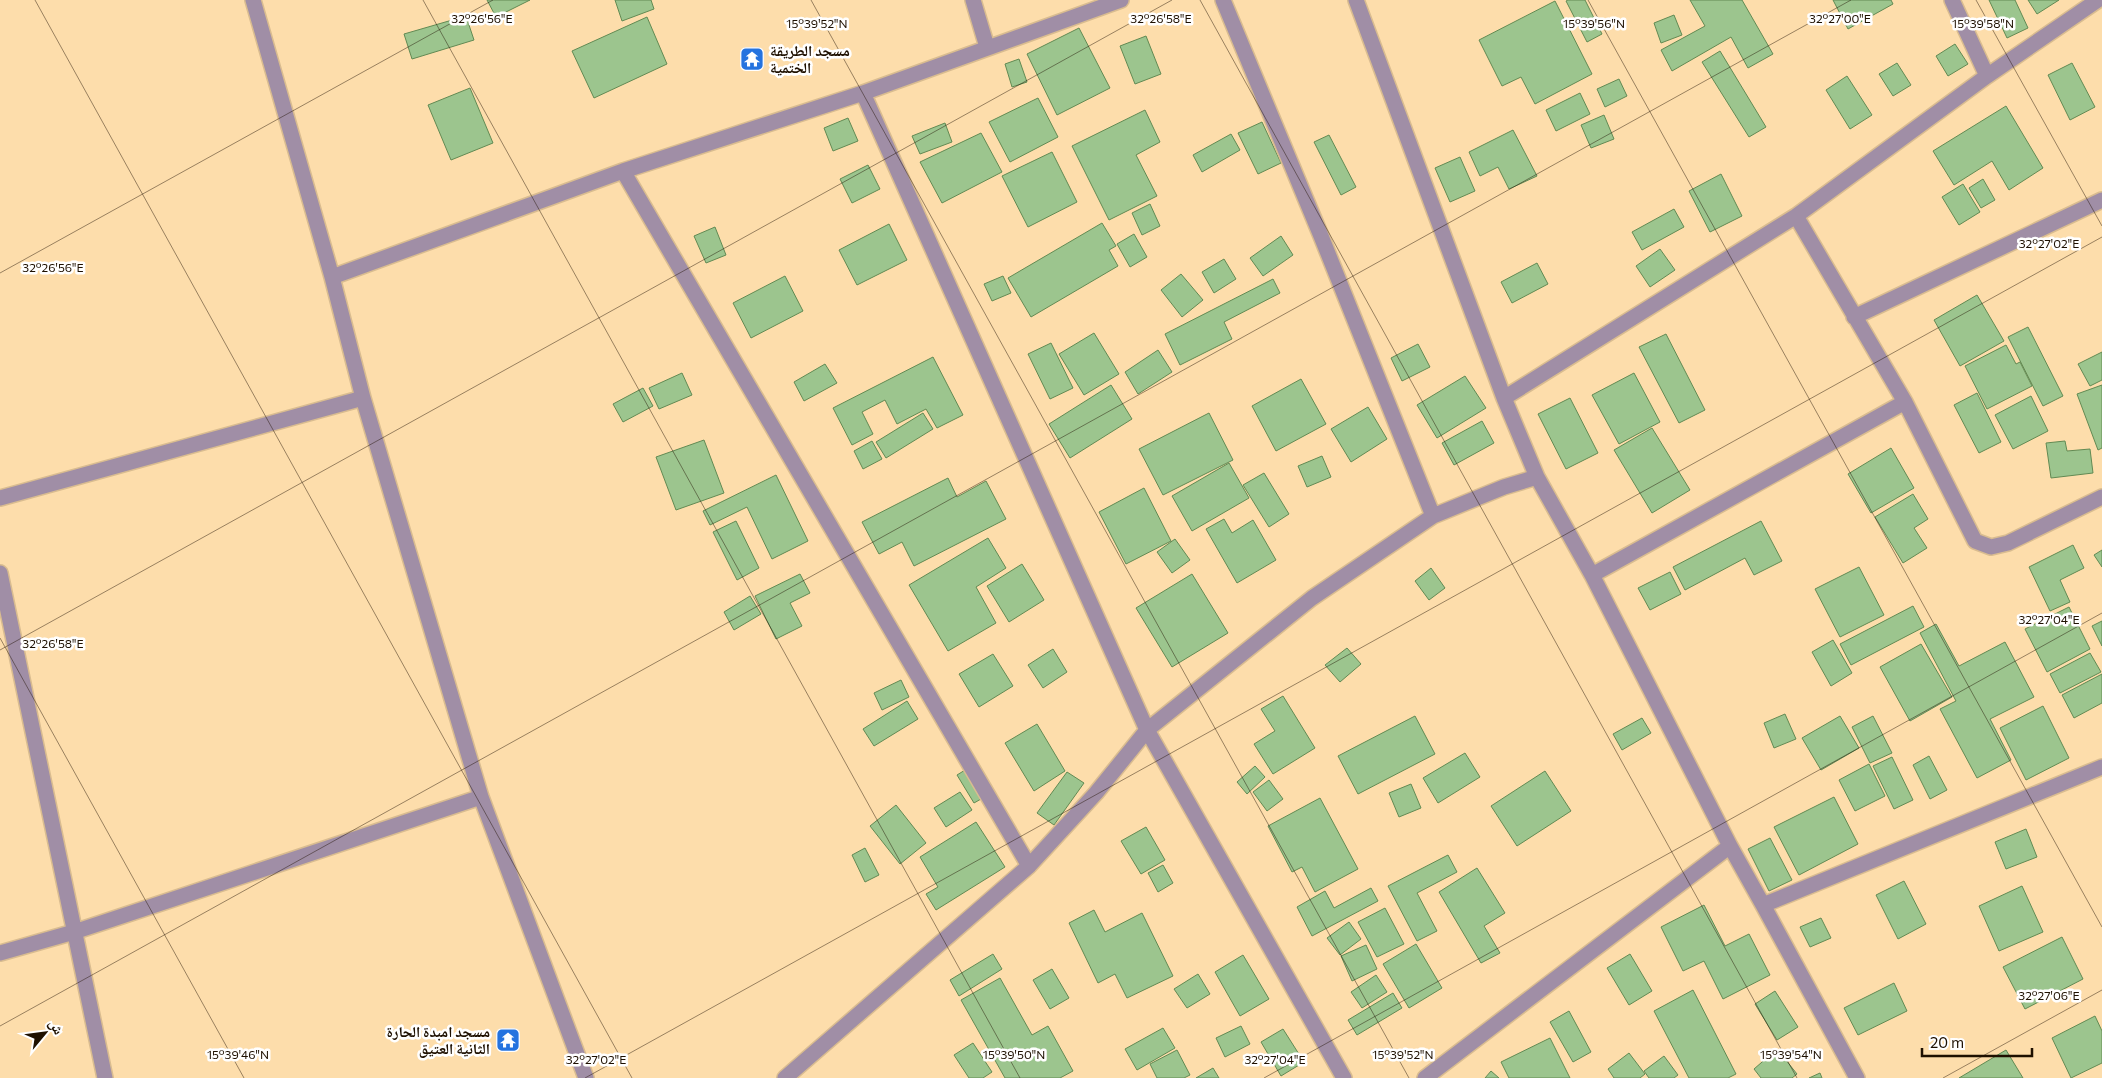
<svg xmlns="http://www.w3.org/2000/svg" width="2102" height="1078" viewBox="0 0 2102 1078" font-family="Commissioner,'Noto Naskh Arabic',sans-serif">
	<style>
		.building { fill: #9cc58e; stroke: #628a53 }
		.lines { fill: none; stroke-linecap: round; stroke-linejoin: round }
		.street-casing { stroke: #d9bc90; stroke-width: 18 }
		.street { stroke: #a08ea6; stroke-width: 15 }
		.ticks { fill: none; stroke: #1e1000; stroke-width: 1; stroke-opacity: 0.45 }
		.labels { text-anchor: middle; dominant-baseline: central; stroke-width: 5; stroke-linejoin: round; paint-order: stroke }
		.poi-label { font-size: 15px; font-weight: bold; fill: #1e1000; stroke: #fff; text-anchor: start }
		.ticks-label { font-size: 12px; text-anchor: middle; fill: #1e1000; stroke: #fff; stroke-width: 5; stroke-linejoin: round; paint-order: stroke }
	</style>
	<rect width="100%" height="100%" fill="#fdddab"/>
	<!-- building -->
	<path class="building" d="M487,0H530L496,17Z
		M615,0H651L654,9L622,21Z
		M1568,0H1585L1602,34L1587,42L1566,1Z
		M1690,0H1742L1773,54L1748,68L1731,37L1672,71L1661,50L1705,26Z
		M1833,0H1891L1893,4L1848,29Z
		M1989,0H2015L2028,28L2007,38Z
		M2028,0H2059L2037,14Z
		M1555,1L1592,74L1535,104L1521,77L1502,86L1479,40Z
		M1674,15L1682,35L1661,43L1654,23Z
		M466,16L474,40L412,59L404,34Z
		M647,17L667,64L594,98L572,51Z
		M1079,28L1110,88L1057,115L1027,54Z
		M1146,36L1161,74L1135,84L1120,46Z
		M1955,44L1968,64L1948,76L1936,56Z
		M1720,51L1766,127L1749,137L1702,62Z
		M1019,59L1027,82L1012,87L1005,64Z
		M1897,63L1911,85L1893,96L1879,74Z
		M2072,63L2095,107L2070,120L2048,75Z
		M1847,76L1872,115L1850,129L1826,90Z
		M1619,79L1627,96L1605,107L1597,89Z
		M470,88L493,143L451,160L428,105Z
		M1580,93L1590,114L1556,131L1546,110Z
		M1038,98L1058,137L1010,162L989,122Z
		M2006,106L2043,168L2009,190L1992,161L1954,185L1933,151Z
		M1145,110L1160,142L1136,155L1157,196L1109,220L1072,146Z
		M1604,115L1614,139L1591,148L1581,125Z
		M848,118L858,141L833,151L824,128Z
		M1262,122L1281,163L1258,174L1238,133Z
		M945,123L952,142L920,154L912,136Z
		M1513,130L1537,176L1509,189L1498,167L1480,176L1469,152Z
		M981,133L1002,172L942,203L920,162Z
		M1231,134L1240,150L1202,172L1193,155Z
		M1329,135L1356,187L1341,195L1314,142Z
		M1052,152L1077,202L1028,227L1002,176Z
		M1460,157L1475,191L1450,202L1435,168Z
		M868,165L880,189L852,203L840,179Z
		M1721,174L1742,216L1710,232L1689,191Z
		M1983,179L1995,200L1981,208L1969,188Z
		M1963,184L1980,212L1959,225L1942,197Z
		M1150,204L1160,226L1142,235L1132,213Z
		M1674,209L1684,227L1642,250L1632,232Z
		M1102,223L1116,246L1109,250L1118,266L1031,317L1008,278Z
		M889,224L907,260L857,285L839,250Z
		M715,227L726,255L706,263L694,236Z
		M1134,234L1147,257L1130,267L1117,244Z
		M1281,236L1293,255L1263,276L1250,258Z
		M1660,249L1675,270L1650,287L1636,266Z
		M1224,259L1236,279L1214,293L1202,272Z
		M1537,263L1548,284L1512,303L1501,282Z
		M1181,274L1203,300L1182,317L1161,290Z
		M785,276L803,311L751,338L733,303Z
		M1003,276L1011,293L992,301L984,284Z
		M1273,279L1280,293L1224,322L1232,339L1180,365L1165,334Z
		M1977,295L2004,341L1960,366L1934,320Z
		M2028,327L2063,396L2043,406L2008,337Z
		M1094,333L1119,374L1084,395L1059,354Z
		M1666,334L1705,410L1679,423L1639,347Z
		M1051,343L1073,388L1050,399L1028,354Z
		M1418,344L1430,367L1402,381L1391,358Z
		M2006,345L2016,364L2020,362L2032,386L1987,409L1965,366Z
		M1158,350L1172,372L1138,394L1125,372Z
		M2102,352V380L2090,386L2078,364Z
		M933,357L963,415L937,428L926,409L897,424L885,400L862,412L873,434L852,445L833,408Z
		M825,364L837,383L804,401L794,382Z
		M682,373L692,395L659,409L649,388Z
		M1634,373L1660,422L1619,444L1592,395Z
		M1465,376L1486,408L1437,438L1417,405Z
		M1301,379L1326,424L1276,451L1252,406Z
		M1111,385L1132,419L1070,458L1049,424Z
		M2102,385V448L2098,450L2077,394Z
		M643,388L653,406L623,422L613,404Z
		M1977,393L2001,442L1979,453L1954,405Z
		M2031,396L2048,431L2013,449L1995,415Z
		M1570,398L1598,453L1566,469L1538,414Z
		M1368,407L1387,439L1351,462L1331,429Z
		M923,413L933,429L886,458L876,442Z
		M1209,413L1233,460L1163,495L1139,449Z
		M1482,421L1494,443L1454,465L1442,443Z
		M1652,428L1690,490L1652,513L1614,450Z
		M704,440L724,493L676,510L656,457Z
		M872,441L882,459L863,469L854,451Z
		M2065,441L2067,451L2090,449L2093,473L2051,478L2046,443Z
		M1891,448L1914,488L1871,513L1848,474Z
		M1322,456L1331,477L1307,487L1298,466Z
		M1229,463L1249,498L1192,531L1172,496Z
		M1264,473L1289,514L1269,527L1243,485Z
		M776,475L808,541L772,559L747,507L710,525L703,511Z
		M948,478L957,497L986,481L1006,519L914,566L902,542L879,554L862,522Z
		M1144,488L1171,541L1126,564L1099,512Z
		M1913,494L1928,519L1914,528L1927,548L1903,563L1875,517Z
		M1224,519L1232,533L1253,520L1276,560L1237,583L1206,529Z
		M736,521L759,568L737,580L713,532Z
		M1761,521L1782,561L1754,575L1745,558L1685,590L1673,567Z
		M988,538L1006,568L976,587L996,623L948,651L909,585Z
		M1175,539L1190,560L1172,573L1157,552Z
		M2073,545L2084,568L2060,580L2070,602L2050,611L2029,567Z
		M2102,550V567L2094,555Z
		M1022,564L1044,600L1009,622L987,586Z
		M1859,567L1884,615L1840,637L1815,589Z
		M1431,568L1445,588L1429,600L1415,581Z
		M1670,572L1681,594L1650,610L1638,588Z
		M800,574L810,593L790,603L802,626L776,639L755,596Z
		M1192,574L1228,633L1172,667L1136,608Z
		M750,596L761,614L734,630L724,612Z
		M1913,606L1924,627L1851,665L1840,644Z
		M2069,607L2090,649L2047,672L2025,629Z
		M2102,621V646L2092,626Z
		M1936,624L1959,666L2005,642L2034,697L1990,719L2011,760L1977,778L1940,709L1956,701L1920,633Z
		M1833,640L1852,673L1831,686L1812,652Z
		M1921,644L1952,697L1910,721L1880,667Z
		M1347,648L1361,664L1340,682L1325,665Z
		M1053,649L1067,672L1043,688L1028,665Z
		M2090,653L2101,672L2060,693L2050,674Z
		M993,654L1013,686L979,707L959,674Z
		M2102,674V703L2074,718L2062,695Z
		M901,680L909,697L882,710L874,693Z
		M1283,696L1315,748L1273,774L1254,744L1275,731L1261,709Z
		M907,701L918,719L874,746L863,729Z
		M2043,706L2069,758L2026,780L2000,728Z
		M1785,714L1796,739L1774,748L1764,723Z
		M1415,716L1435,754L1358,794L1338,756Z
		M1840,716L1859,748L1821,770L1802,738Z
		M1873,716L1892,753L1870,763L1852,727Z
		M1642,718L1651,733L1622,750L1613,734Z
		M1037,724L1065,771L1034,791L1005,743Z
		M1465,753L1480,777L1438,803L1423,778Z
		M1929,756L1947,790L1930,799L1913,765Z
		M1892,757L1913,800L1894,809L1873,766Z
		M1869,764L1885,796L1855,811L1839,780Z
		M1255,766L1265,777L1247,794L1237,782Z
		M970,767L988,795L974,803L957,775Z
		M1545,771L1571,811L1517,846L1491,806Z
		M1067,772L1084,783L1054,825L1037,813Z
		M1269,780L1283,799L1267,811L1253,792Z
		M1411,784L1421,808L1399,817L1389,793Z
		M960,792L972,810L946,827L934,808Z
		M1834,797L1858,844L1799,875L1774,827Z
		M1320,798L1358,869L1315,892L1302,867L1292,872L1268,826Z
		M896,805L926,843L900,864L870,826Z
		M976,822L1005,867L936,910L926,894L938,887L920,857Z
		M1146,827L1165,860L1141,874L1121,841Z
		M2026,829L2037,857L2006,869L1995,842Z
		M1770,838L1792,880L1769,891L1748,849Z
		M865,848L879,875L865,882L852,855Z
		M1448,855L1457,872L1417,893L1437,931L1417,941L1388,886Z
		M1163,865L1173,883L1158,892L1148,873Z
		M1477,868L1505,913L1484,926L1500,953L1481,963L1439,892Z
		M1904,881L1926,924L1898,939L1876,895Z
		M2022,886L2043,932L1999,951L1979,906Z
		M1371,888L1378,901L1312,936L1297,907L1325,891L1334,908Z
		M1704,905L1725,946L1749,934L1770,975L1723,999L1704,961L1683,971L1661,927Z
		M1385,908L1404,944L1377,957L1358,922Z
		M1094,910L1105,932L1142,913L1173,976L1127,998L1115,974L1098,983L1069,923Z
		M1821,918L1831,938L1810,947L1800,927Z
		M1349,922L1361,939L1340,955L1327,938Z
		M2062,937L2083,979L2025,1009L2003,967Z
		M1416,944L1442,988L1409,1008L1383,964Z
		M1366,945L1377,969L1352,981L1341,956Z
		M993,954L1002,969L959,996L950,980Z
		M1630,954L1652,991L1629,1005L1607,968Z
		M1243,955L1269,999L1240,1016L1215,972Z
		M1052,969L1069,998L1050,1009L1033,980Z
		M1198,974L1210,994L1187,1008L1174,989Z
		M1376,975L1387,992L1362,1008L1351,992Z
		M1000,978L1032,1035L1048,1026L1073,1071L1060,1078H1005L961,1000Z
		M1894,983L1907,1011L1858,1035L1844,1008Z
		M1693,990L1736,1074L1728,1078H1689L1654,1011Z
		M1775,991L1798,1027L1777,1040L1755,1004Z
		M1393,993L1402,1008L1357,1035L1348,1020Z
		M1569,1011L1591,1052L1573,1062L1550,1022Z
		M2095,1016L2102,1031V1063L2071,1078L2052,1038Z
		M1241,1026L1250,1044L1225,1057L1216,1038Z
		M1163,1028L1175,1048L1137,1070L1125,1049Z
		M1283,1029L1304,1062L1281,1076L1261,1042Z
		M1550,1038L1570,1078H1509L1501,1062Z
		M973,1043L992,1072L983,1078H969L954,1055Z
		M1777,1049L1797,1074L1792,1078H1761L1754,1069Z
		M1177,1050L1190,1075L1184,1078H1157L1150,1064Z
		M2006,1050L2023,1078H1959Z
		M1629,1053L1645,1074L1640,1078H1614L1608,1069Z
		M1664,1056L1678,1075L1674,1078H1649L1644,1071Z
		M1213,1068L1219,1078H1196Z
		M1491,1071L1499,1078H1485Z
		M1820,1073L1822,1078H1809Z"/>
	<g class="lines">
		<!-- street casing -->
		<g class="street-casing">
			<path id="street" d="M253,0L332,277L363,398L481,797L586,1078
				M973,0L987,47
				M1223,0L1321,236L1433,516
				M1356,0L1504,398L1537,477L1592,575L1730,846L1763,905L1857,1078
				M1952,0L1987,76
				M863,93L1147,730L1344,1078
				M623,171L1029,866
				M1796,216L1905,402L1975,541L1991,547L2008,543L2102,497
				M332,277L623,171L863,93L1121,0
				M1854,317L2102,200
				M1504,398L1796,216L1987,76L2098,0
				M0,498L363,398
				M0,573L105,1078
				M1592,575L1905,402
				M1763,905L2102,767
				M0,953L74,932L481,797
				M785,1078L1029,866L1096,793L1147,730L1312,598L1433,516L1504,487L1537,477
				M1425,1078L1730,846"/>
		</g>
		<!-- street -->
		<use href="#street" class="street"/>
	</g>
	<!-- ticks -->
	<path class="ticks" d="M35,0L632,1078M423,0L1020,1078M811,0L1409,1078M1200,0L1797,1078M1588,0L2102,927M1976,0L2102,226M0,273L493,0M0,638L244,1078M0,650L1172,0M0,1026L1851,0M585,1078L2102,237M1264,1078L2102,613M1943,1078L2102,990"/>
	<!-- icons -->
	<defs>
		<g id="temple-square" transform="scale(1.25)"><rect x="-9" y="-9" width="18" height="18" rx="4" fill="#2573df" stroke="#fff"/><path d="M0-6L5-2H3V0L6.5 2.5H4V6H1.5V3h-3V6H-4V2.5H-6.5L-3 0V-2H-5Z" fill="#fff"/></g>
	</defs>
	<g fill-rule="evenodd">
		<use href="#temple-square" x="752" y="59"/>
		<use href="#temple-square" x="508" y="1040"/>
	</g>
	<g class="labels">
		<!-- poi labels -->
		<g class="poi-label">
			<text x="770" y="50">مسجد الطريقة<tspan x="770" dy="17">الختمية</tspan></text>
			<text x="490" y="1031" text-anchor="end">مسجد امبدة الحارة<tspan x="490" dy="17">الثانية العتيق</tspan></text>
		</g>
	</g>
	<g class="ticks-label">
		<text x="482" y="23">32°26'56"E</text>
		<text x="1161" y="23">32°26'58"E</text>
		<text x="1840" y="23">32°27'00"E</text>
		<text x="817" y="28">15°39'52"N</text>
		<text x="1594" y="28">15°39'56"N</text>
		<text x="1983" y="28">15°39'58"N</text>
		<text x="2049" y="248">32°27'02"E</text>
		<text x="53" y="272">32°26'56"E</text>
		<text x="2049" y="624">32°27'04"E</text>
		<text x="53" y="648">32°26'58"E</text>
		<text x="2049" y="1000">32°27'06"E</text>
		<text x="238" y="1059">15°39'46"N</text>
		<text x="1014" y="1059">15°39'50"N</text>
		<text x="1403" y="1059">15°39'52"N</text>
		<text x="1791" y="1059">15°39'54"N</text>
		<text x="596" y="1064">32°27'02"E</text>
		<text x="1275" y="1064">32°27'04"E</text>
	</g>
	<!-- north arrow -->
	<g transform="translate(45 1033) rotate(61)" stroke="#ffffff" stroke-width="4" paint-order="stroke">
	<path d="M0-4L9 19L0 12L-9 19Z" fill="#1e1000"/>
	<text y="-8" font-size="14" font-weight="bold" text-anchor="middle" fill="#1e1000">ش</text>
	</g>
	<!-- scale -->
	<path d="M1922 1048v8h110v-8" fill="none" stroke="#1e1000" stroke-width="2.5"/>
	<text x="1930" y="1048" font-size="15" fill="#1e1000" stroke="#ffffff" stroke-width="4" paint-order="stroke">20 m</text>
</svg>
